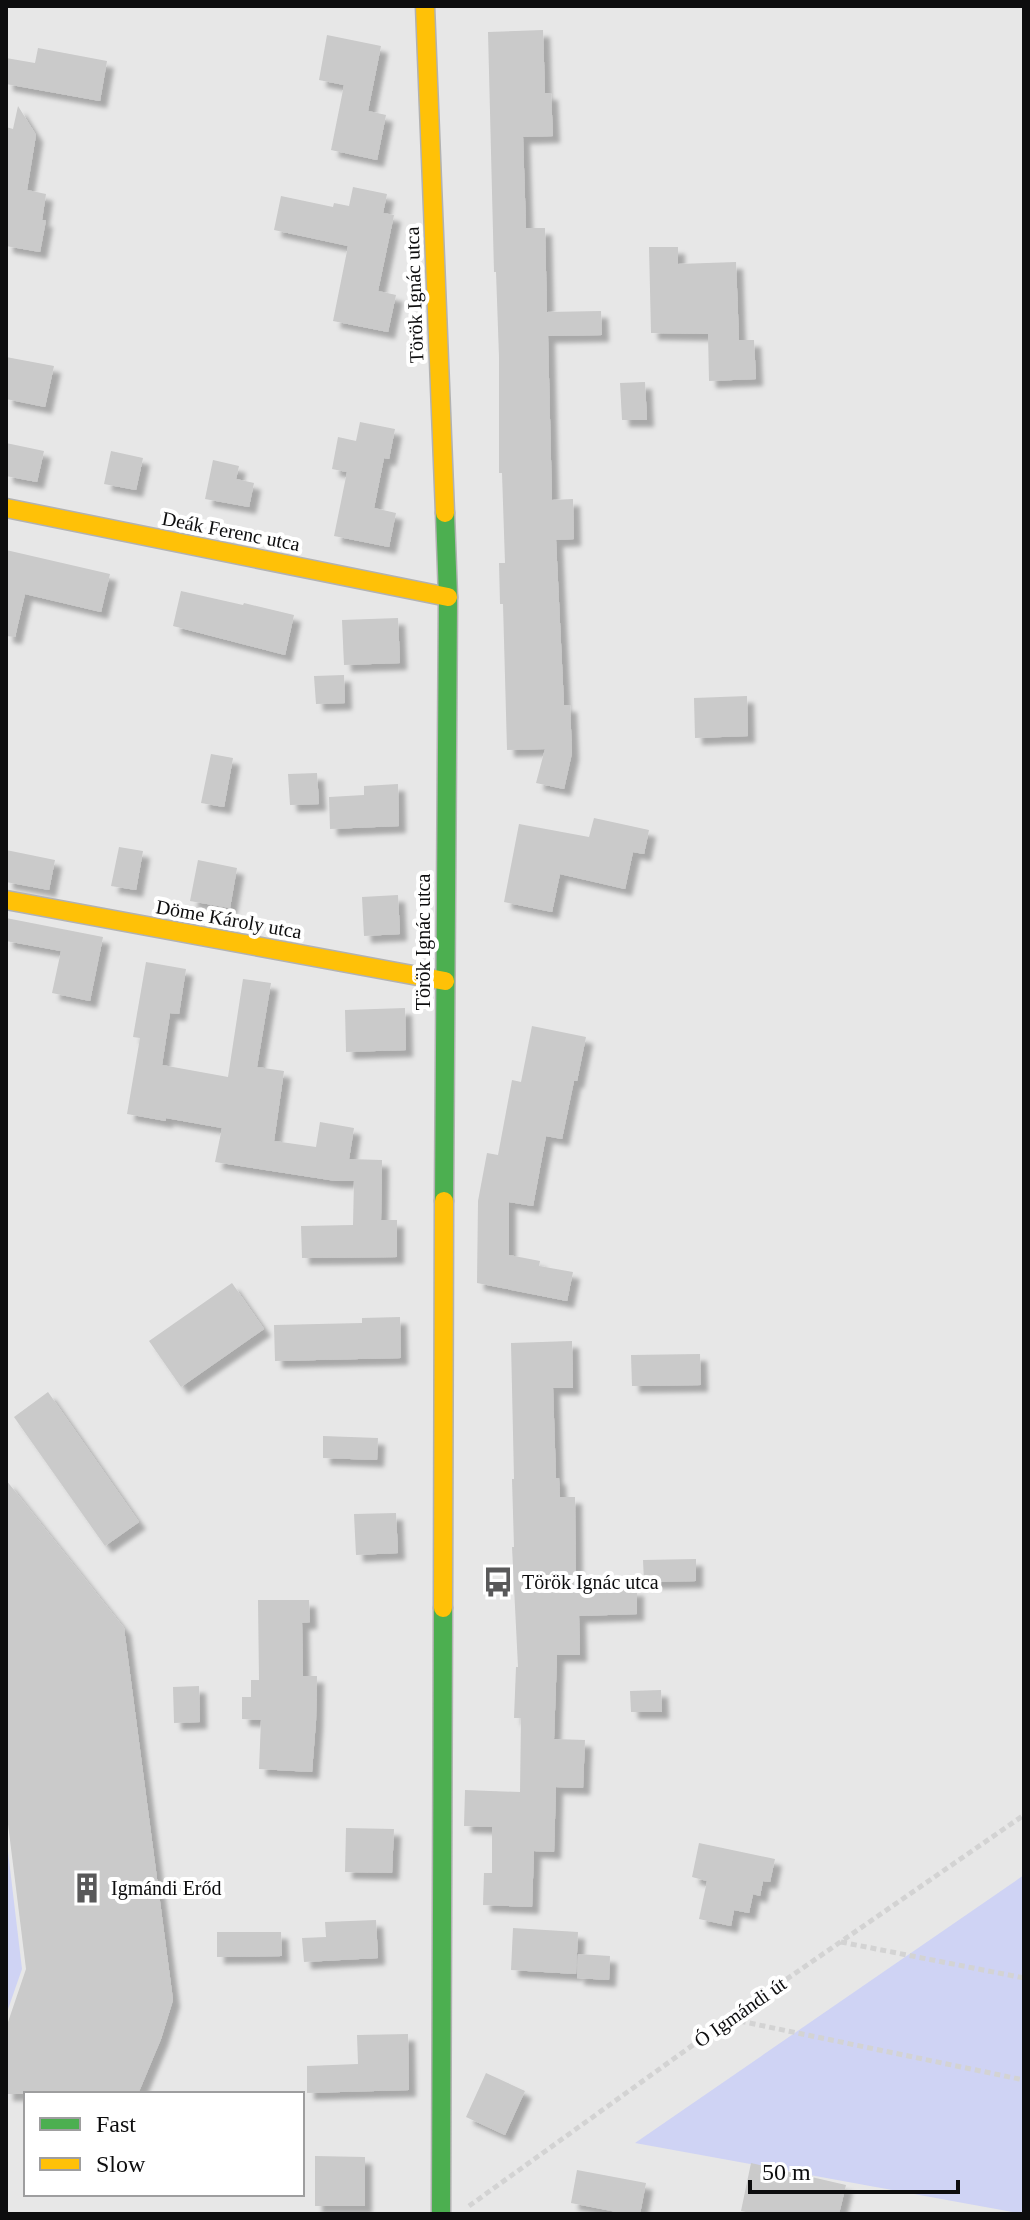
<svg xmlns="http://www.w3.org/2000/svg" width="1030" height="2220" viewBox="0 0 1030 2220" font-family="Georgia,serif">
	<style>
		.green { fill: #cfd3f4 }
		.building { fill: #cacaca; filter: url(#shadow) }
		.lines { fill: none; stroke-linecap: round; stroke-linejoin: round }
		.fast-casing { stroke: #b2b2b2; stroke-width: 21 }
		.slow-casing { stroke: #b2b2b2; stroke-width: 21 }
		.path { stroke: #d3d3d3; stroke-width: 5; stroke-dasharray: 6 4; stroke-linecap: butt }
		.fast { stroke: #4caf50; stroke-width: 18 }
		.slow { stroke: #ffc107; stroke-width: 18 }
		.labels { text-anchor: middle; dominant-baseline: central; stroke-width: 8; stroke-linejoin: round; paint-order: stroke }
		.street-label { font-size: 20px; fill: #0d0d0e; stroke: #fff }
		.poi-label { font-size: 20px; fill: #0d0d0e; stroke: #fff; text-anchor: start }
	</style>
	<defs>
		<filter id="shadow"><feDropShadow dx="7" dy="7" stdDeviation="2" flood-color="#0004"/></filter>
	</defs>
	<rect width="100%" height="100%" fill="#e7e7e7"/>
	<!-- green -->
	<path class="green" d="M6,1835L22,1969L6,2015Z
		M1024,1875V2214L635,2143Z"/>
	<!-- building -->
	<path class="building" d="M543,30L545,93H551L553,136L523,137L526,228H545L547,312L601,311L602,335L548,336L552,500L573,499L574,539L556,540L564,705H570L572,753L564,789L536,783L545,749L507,750L503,604H500L499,563H505L502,473H499V357L496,272H494L488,32Z
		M327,35L381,46L368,111L386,115L377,160L331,150L344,85L319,80Z
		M38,48L107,61L100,101L6,84V58L35,63Z
		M18,106L36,135L27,190L46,194L42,220H46L40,252L6,246V127L13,129Z
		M353,187L387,194L383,213L394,215L378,291L396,295L388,332L333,321L348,246L274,230L281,196L333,207L334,203L349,206Z
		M649,247H678V264L736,262L739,340H754L756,379L709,381L708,334L651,333Z
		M6,357L54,366L45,407L6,399Z
		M645,382L647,420H622L620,383Z
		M360,422L395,429L389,459L384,458L374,508L396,513L389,547L334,536L347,472L332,469L338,437L356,441Z
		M6,443L44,451L37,482L6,476Z
		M111,451L143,458L136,490L104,484Z
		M213,460L239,466L236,479L254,483L249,507L205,499Z
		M6,550L110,574L101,612L25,594L15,637L6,636Z
		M181,591L243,605L244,603L294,615L285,655L173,626Z
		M398,618L400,663L344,665L342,620Z
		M344,675L345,703L316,704L314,676Z
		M747,696L748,736L695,738L694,698Z
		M211,754L233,758L224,807L201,803Z
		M317,773L319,804L290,805L288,774Z
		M398,784L399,826L330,829L329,797L364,795V786Z
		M594,818L649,830L644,854L633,852L625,889L560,874L552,912L504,902L519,824L589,837Z
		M119,847L143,851L136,890L111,886Z
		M6,850L55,860L49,890L6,882Z
		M198,860L237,868L230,908L190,901Z
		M398,895L400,934L364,936L362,897Z
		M6,918L103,937L90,1001L52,993L61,951L6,941Z
		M146,962L186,969L179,1014L170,1013L162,1065L228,1077L243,979L271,983L257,1067L284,1071L274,1141L316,1147L320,1122L354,1128L349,1159L382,1160L381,1220H397V1257L302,1258L301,1226L353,1225L354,1181H336L215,1162L222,1128L166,1118V1121L127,1114L140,1038L133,1037Z
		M405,1008L406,1050L346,1052L345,1010Z
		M532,1026L586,1037L577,1081H574L562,1139L546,1136L533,1206L509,1202V1255L540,1261L539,1266L573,1272L567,1301L477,1283L478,1201L487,1153L498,1155L512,1080L521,1082Z
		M232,1283L264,1329L181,1387L149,1341Z
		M400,1317L401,1358L275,1361L274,1325L362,1323V1318Z
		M572,1341L573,1388H553L556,1478H559L560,1497H575L576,1590L637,1589V1614L579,1616L580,1655H557L554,1739L585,1740L583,1788L556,1787L554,1852L534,1851L532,1907L483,1905L484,1873H492V1827L464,1826L465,1790L520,1792L521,1718H514L516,1667H518L512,1547H514L512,1479H514L511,1343Z
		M700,1354L701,1385L632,1386L631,1355Z
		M48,1392L139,1522L105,1546L14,1417Z
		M323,1436L378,1438L377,1460L323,1458Z
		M6,1480L124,1628L173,2000L161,2039L138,2094H6V2028L26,1969L6,1808Z
		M396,1513L398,1553L356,1555L354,1514Z
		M696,1559V1581L644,1582L643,1560Z
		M258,1600H309L310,1622L302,1623L303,1676H317L316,1721L312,1772L259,1769L261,1720L242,1719V1697H251V1680H259Z
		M199,1686L200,1722L174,1723L173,1687Z
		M661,1690L662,1712H631L630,1691Z
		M346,1828L394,1829L392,1873L345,1872Z
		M699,1843L775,1859L770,1882L763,1881L760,1896L753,1894L749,1913L734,1910L731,1926L699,1919L707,1881L692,1877Z
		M376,1920L378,1958L304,1962L302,1938L326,1937L325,1922Z
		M513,1928L578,1932L576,1974L511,1970Z
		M217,1932H281L282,1956L217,1957Z
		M578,1954L610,1956L609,1980L577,1978Z
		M408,2034L409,2090L307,2093V2066L358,2064L357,2035Z
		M486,2073L525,2091L505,2135L466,2117Z
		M315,2156L365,2157V2206H315Z
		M751,2163L846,2185L839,2214H756L741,2211Z
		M577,2170L646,2183L640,2214H627L571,2203Z"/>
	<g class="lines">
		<!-- fast casing -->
		<g class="fast-casing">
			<path id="fast" d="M444,1201L448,597L445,513
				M441,2214L443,1608"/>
		</g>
		<!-- slow casing -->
		<g class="slow-casing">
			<path id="slow" d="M425,6L445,513
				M6,508L448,597
				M6,900L445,981
				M443,1608L444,1201"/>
		</g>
		<!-- path -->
		<path class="path" d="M841,1942L1024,1978
			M730,2019L1024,2080
			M469,2206L729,2019L1024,1815"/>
		<!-- fast -->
		<use href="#fast" class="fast"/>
		<!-- slow -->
		<use href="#slow" class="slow"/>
	</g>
	<!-- icons -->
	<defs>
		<g id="bus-bare" transform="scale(2.4)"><path d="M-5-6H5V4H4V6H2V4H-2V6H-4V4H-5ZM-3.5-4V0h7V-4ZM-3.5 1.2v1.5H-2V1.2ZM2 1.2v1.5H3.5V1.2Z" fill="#59595a" stroke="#fff" stroke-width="2.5" paint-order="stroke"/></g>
		<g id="building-bare" transform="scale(2.4)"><path d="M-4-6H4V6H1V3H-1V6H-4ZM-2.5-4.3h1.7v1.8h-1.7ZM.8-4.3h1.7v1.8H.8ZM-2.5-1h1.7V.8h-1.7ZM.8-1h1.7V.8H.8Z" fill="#59595a" stroke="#fff" stroke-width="2.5" paint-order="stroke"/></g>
	</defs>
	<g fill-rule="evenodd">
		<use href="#bus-bare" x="498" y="1582"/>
		<use href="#building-bare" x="87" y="1888"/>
	</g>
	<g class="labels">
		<!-- street labels -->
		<g class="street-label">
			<text transform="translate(414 295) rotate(-92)">Török Ignác utca</text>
			<text transform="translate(231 531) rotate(11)">Deák Ferenc utca</text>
			<text transform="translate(229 919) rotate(10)">Döme Károly utca</text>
			<text transform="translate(423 942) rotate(-90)">Török Ignác utca</text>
			<text transform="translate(740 2012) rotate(-35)">Ó Igmándi út</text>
		</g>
		<!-- poi labels -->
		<g class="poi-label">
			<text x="522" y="1582">Török Ignác utca</text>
			<text x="111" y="1888">Igmándi Erőd</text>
		</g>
	</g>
	<!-- border -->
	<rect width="1030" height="2220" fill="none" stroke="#0d0d0e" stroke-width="16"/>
	<!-- legend -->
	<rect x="24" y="2092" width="280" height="104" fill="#ffffff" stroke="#9e9e9f" stroke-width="2"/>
	<rect x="40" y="2118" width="40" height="12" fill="#4caf50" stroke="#9e9e9f" stroke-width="2"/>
	<text x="96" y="2132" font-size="24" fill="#0d0d0e">Fast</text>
	<rect x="40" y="2158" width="40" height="12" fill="#ffc107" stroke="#9e9e9f" stroke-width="2"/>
	<text x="96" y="2172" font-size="24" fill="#0d0d0e">Slow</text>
	<!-- scale -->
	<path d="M750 2180v12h208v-12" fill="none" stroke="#0d0d0e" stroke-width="4"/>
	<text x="762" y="2180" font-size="24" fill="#0d0d0e" stroke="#ffffff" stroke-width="6" paint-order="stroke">50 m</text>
</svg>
